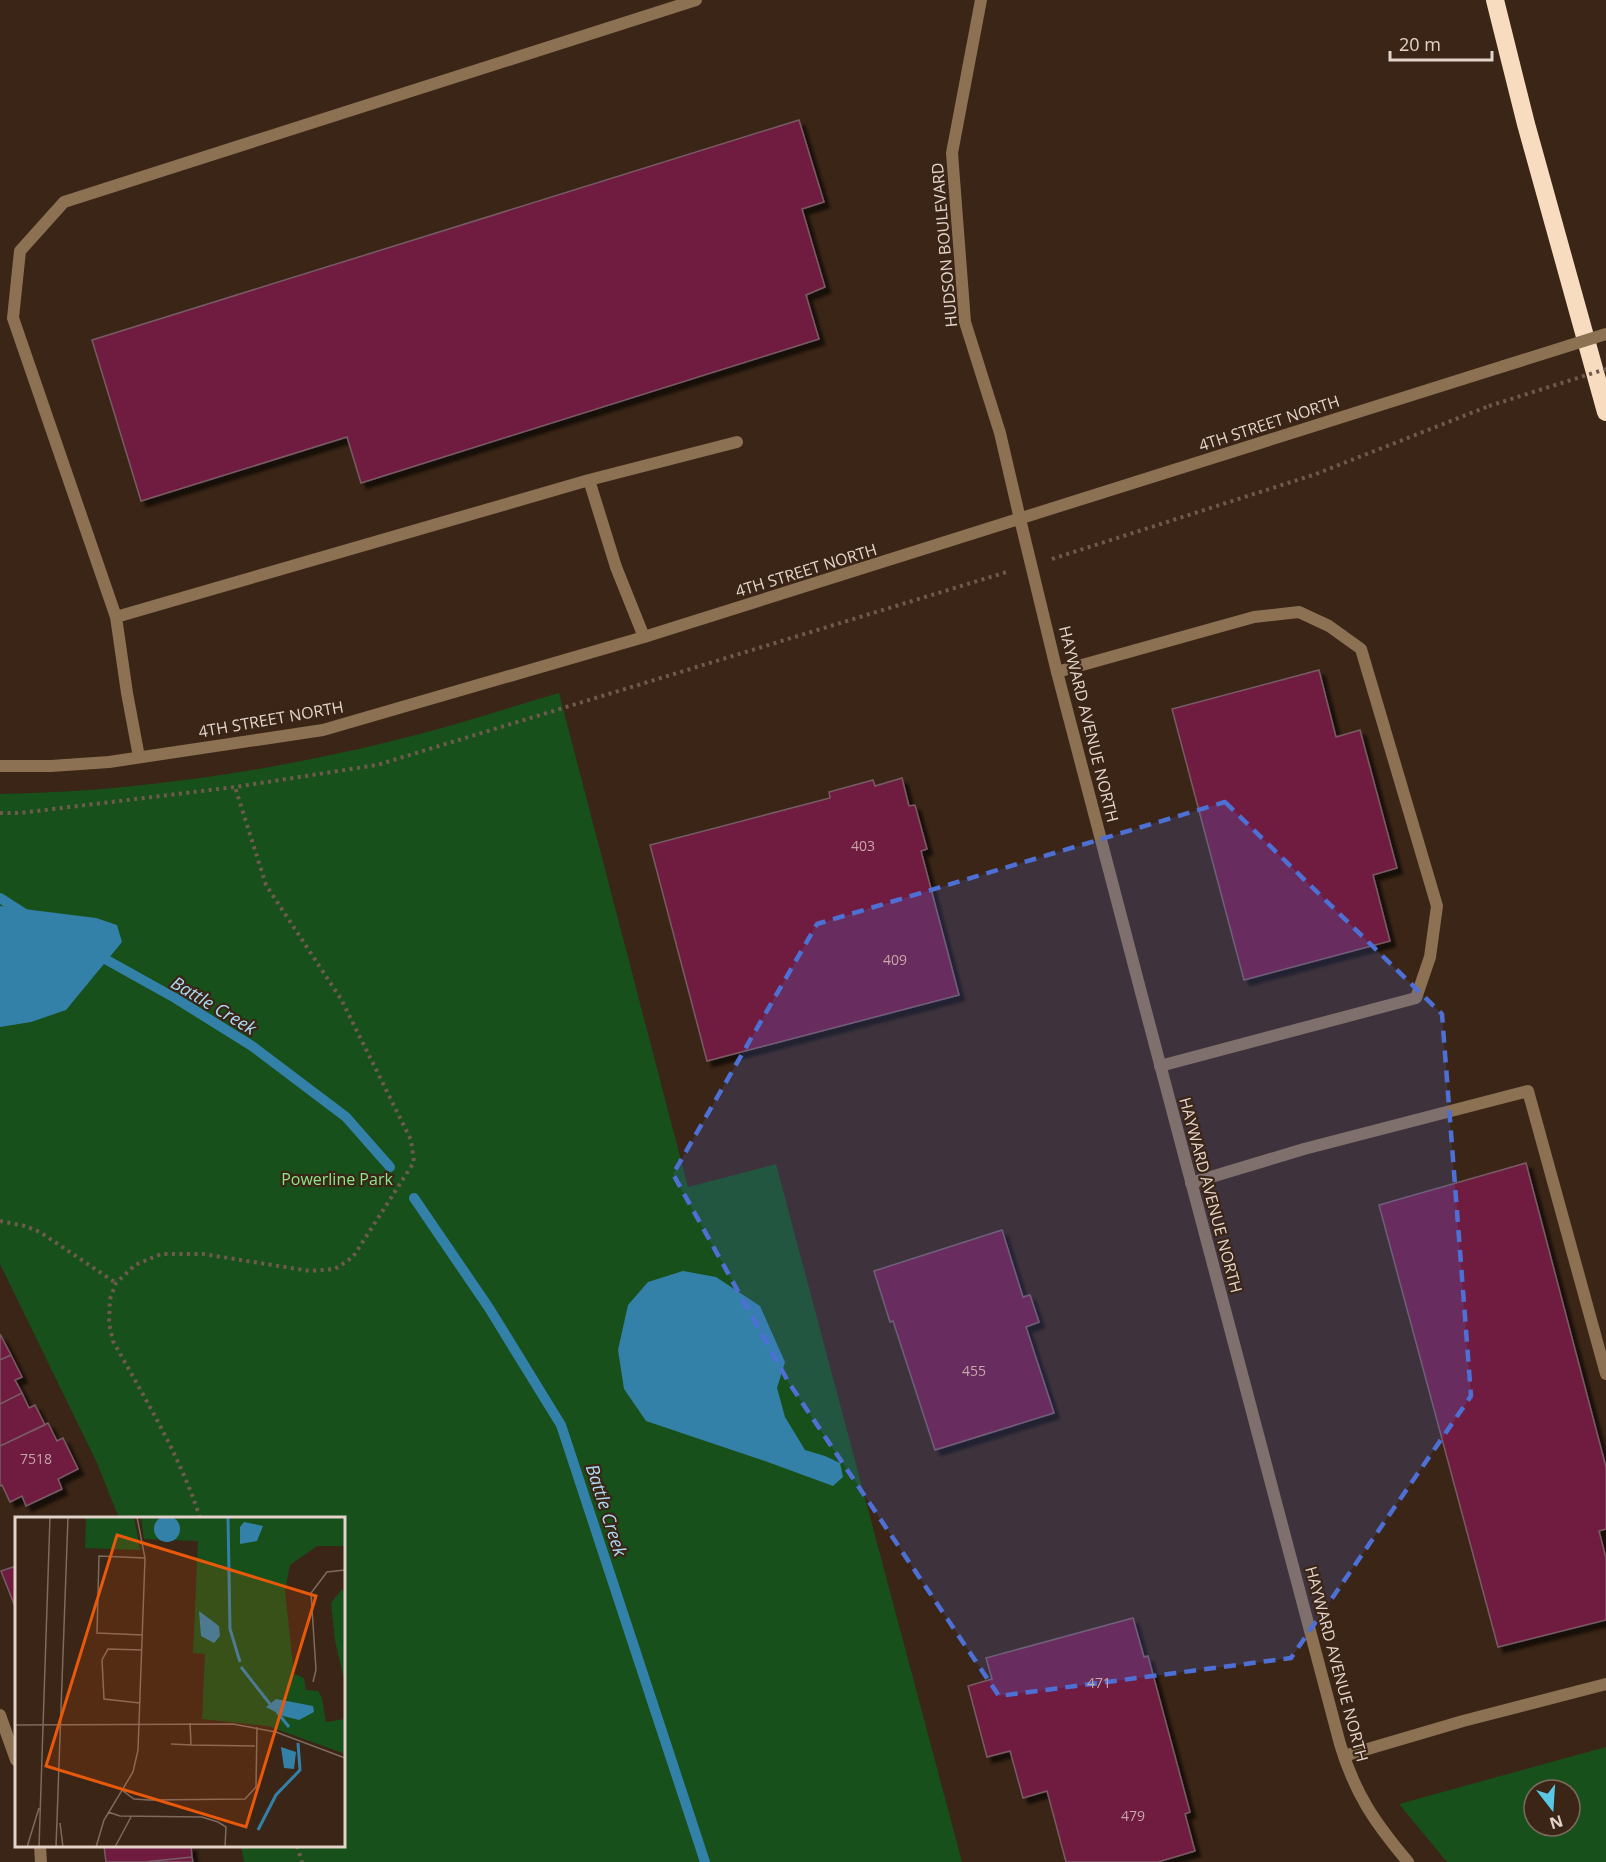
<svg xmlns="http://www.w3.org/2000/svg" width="1606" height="1862" viewBox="0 0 1606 1862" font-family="'Open Sans',sans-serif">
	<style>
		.green { fill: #18501b; fill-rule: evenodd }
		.water { fill: #3381a9 }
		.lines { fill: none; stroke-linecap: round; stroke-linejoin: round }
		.stream { stroke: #3381a9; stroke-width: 10 }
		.building { fill: #701c40; stroke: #785b64; stroke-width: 1.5; filter: url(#shadow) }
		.path { stroke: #6f5b4e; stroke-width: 4; stroke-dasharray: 3 4.5; stroke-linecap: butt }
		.service { stroke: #8c7153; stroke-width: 12 }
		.minor { stroke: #8c7153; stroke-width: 12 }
		.tertiary { stroke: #8c7153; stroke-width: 12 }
		.motorway { stroke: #f7dcbf; stroke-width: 18 }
		.path-bridge { stroke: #6f5b4e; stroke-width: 4; stroke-dasharray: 3 4.5; stroke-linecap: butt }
		.tertiary-bridge { stroke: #8c7153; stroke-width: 12 }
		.marked { fill: #4e70d5; fill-opacity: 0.2; stroke: #4e70d5; stroke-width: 4.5; stroke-dasharray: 12 8; stroke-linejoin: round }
		.labels { text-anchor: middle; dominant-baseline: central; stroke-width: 4.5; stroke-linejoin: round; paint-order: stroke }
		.number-label { font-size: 14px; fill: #c6a6a8 }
		.street-label { font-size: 16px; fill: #e3d4cb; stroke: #3a2516 }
		.park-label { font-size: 16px; fill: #8ce78c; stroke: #3a2516 }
		.water-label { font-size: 18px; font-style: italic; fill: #acdaf5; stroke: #3a2516 }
		.inset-river { fill: none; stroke: #3381a9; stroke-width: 3 }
		.inset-road { fill: none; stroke: #7e6b5e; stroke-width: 1.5 }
		.view { fill: #e8590c; fill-opacity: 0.15; stroke: #e8590c; stroke-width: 3 }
		.inset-edge { fill: none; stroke: #e3d4cb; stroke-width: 3 }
	</style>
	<defs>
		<filter id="shadow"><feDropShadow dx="5.5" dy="5.5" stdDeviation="1.5" flood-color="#0009"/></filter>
	</defs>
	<rect width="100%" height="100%" fill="#3a2516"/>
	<!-- green -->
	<path class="green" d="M559,693L688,1187L776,1164L962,1862H244L241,1846H344V1518H119L97,1463L0,1264V794C129,792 258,773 384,743C443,729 501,710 559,693Z
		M1606,1747V1862H1447L1399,1804ZM1534,1790H1570V1826H1534Z"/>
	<!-- water -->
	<path class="water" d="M0,906L96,918L117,925L122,942L66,1010L31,1022L0,1027Z
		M683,1271L716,1277L760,1306L785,1362L777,1388L785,1417L805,1450L825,1456L840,1463L843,1477L833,1486L765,1461L646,1421L624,1389L618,1350L628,1305L648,1282Z"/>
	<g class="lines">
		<!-- stream -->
		<path class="stream" d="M0,898L28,916
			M96,954L175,998L252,1046L346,1117L390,1167
			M414,1198L489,1308L561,1425L705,1862"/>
	</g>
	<!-- building -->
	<path class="building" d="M799,120L824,202L802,209L825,287L806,295L819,339L361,483L347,437L141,501L92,340Z
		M1319,670L1336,737L1360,730L1397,868L1373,875L1390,941L1244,980L1172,709Z
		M902,778L909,806L915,805L927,849L921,851L959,995L707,1061L650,845L830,798L829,792L873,780L875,786Z
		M1526,1163L1606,1467V1529L1599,1531L1606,1558V1620L1498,1647L1379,1205Z
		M1002,1230L1023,1297L1030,1295L1039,1322L1026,1327L1054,1413L935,1450L893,1321L890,1322L874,1271Z
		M0,1334L11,1355L0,1360Z
		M11,1355L22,1377L15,1380L22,1393L0,1404V1360Z
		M22,1393L29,1408L35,1405L45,1425L0,1446V1404Z
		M48,1423L57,1441L63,1438L78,1469L58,1479L62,1489L26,1506L22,1496L10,1502L2,1485L0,1486V1446Z
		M16,1566V1604H14L1,1571Z
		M1133,1618L1144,1657L1148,1656L1190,1812L1185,1814L1195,1851L1158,1862H1066L1047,1791L1023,1798L1010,1751L987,1757L968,1686L992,1679L986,1658Z
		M104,1846H191L192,1857L144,1862H106Z
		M192,1857L193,1862H144Z"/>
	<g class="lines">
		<!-- path -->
		<path class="path" d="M1052,559L1316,474L1489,406
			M0,813H20L235,787L377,765L1010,571
			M0,1221L25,1226L40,1232L116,1283
			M200,1518C180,1455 145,1399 113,1341L109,1323L110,1299L116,1283L135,1265L161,1254H203L310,1271L335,1269L353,1257L414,1162L411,1140L341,999L266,885L235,787
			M297,1846L302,1862"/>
		<!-- service -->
		<path class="service" d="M589,480L737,442
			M116,617L589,480L616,567L644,637
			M1057,672L1254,617L1299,612L1329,626L1361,649L1437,906L1430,957L1416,998L1160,1066
			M139,757L127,693L116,617L13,318L20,251L64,202L696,0
			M1191,1183L1304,1149L1528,1091L1606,1374
			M1344,1756L1463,1721L1606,1684"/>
		<!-- minor -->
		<path class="minor" d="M981,0L952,153L965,322L1000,433L1020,519
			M0,1715L16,1760
			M40,1846L41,1862"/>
		<!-- tertiary -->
		<path class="tertiary" d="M1020,519L1057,672L1143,1000L1340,1744C1355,1794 1375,1823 1408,1862
			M0,766H51L109,762L323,730L644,637L1504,366"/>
		<!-- motorway -->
		<path class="motorway" d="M1495,0L1526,124L1606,412"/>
		<!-- path-bridge -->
		<path class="path-bridge" d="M1489,406L1606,369"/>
		<!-- tertiary-bridge -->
		<path class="tertiary-bridge" d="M1504,366L1606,334"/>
	</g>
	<!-- marked area -->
	<path class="marked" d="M1225,802L1442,1014L1471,1396L1291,1658L999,1696L789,1383L673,1174L817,924Z"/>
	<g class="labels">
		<!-- number labels -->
		<g class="number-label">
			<text x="863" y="845">403</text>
			<text x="895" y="959">409</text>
			<text x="974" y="1370">455</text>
			<text x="36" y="1458">7518</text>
			<text x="1099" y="1682">471</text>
			<text x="1133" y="1815">479</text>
		</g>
		<!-- street labels -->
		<g class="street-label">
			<text transform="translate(944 245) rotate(-95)">HUDSON BOULEVARD</text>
			<text transform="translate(1269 423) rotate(-18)">4TH STREET NORTH</text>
			<text transform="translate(806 570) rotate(-17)">4TH STREET NORTH</text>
			<text transform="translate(271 719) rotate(-10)">4TH STREET NORTH</text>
			<text transform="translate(1089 724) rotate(76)">HAYWARD AVENUE NORTH</text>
			<text transform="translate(1211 1195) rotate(75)">HAYWARD AVENUE NORTH</text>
			<text transform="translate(1337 1664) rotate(75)">HAYWARD AVENUE NORTH</text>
		</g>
		<!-- park labels -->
		<g class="park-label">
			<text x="337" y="1179">Powerline Park</text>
		</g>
		<!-- water labels -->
		<g class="water-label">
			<text transform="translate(214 1005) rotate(31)">Battle Creek</text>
			<text transform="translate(607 1510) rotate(72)">Battle Creek</text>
		</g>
	</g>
	<!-- overview -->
	<g transform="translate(15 1517)">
		<rect width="330" height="330" fill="#3a2516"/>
		<path d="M71,0H119L125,33L70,31ZM126,0H330V29H302L275,48L270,73L279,157L289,161L291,173L303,174L307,181L311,205L330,202V237L253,209L187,202L190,137L178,136L183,24L129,22ZM327,72L330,76V166L320,124L316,86Z" fill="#18501b"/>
		<path d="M139 12a13 13 0 1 1 26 0a13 13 0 1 1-26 0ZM229,5L248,9L242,24L225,27V10ZM184,94L204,109L205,119L199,126L186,119ZM261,182L298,189L299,195L284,203L268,199L251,190ZM266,230L281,235L279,252L269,251Z" fill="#3381a9"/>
		<path class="inset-river" d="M213,0L215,112L225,145M226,150L255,187M262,195L274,210M243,313L261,278L285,253L283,226"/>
		<path class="inset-road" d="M128,118L82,116L84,39L130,41M298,165L301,153L296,76L312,55L330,53M125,186L89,182L87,143L93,132L127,133M175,206L176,228L240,229M0,208L218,207L261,215L330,241M156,227L176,228M108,274L119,282L134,283L230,282L241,270L242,210M93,295L105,299L187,300L203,305L211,310L210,330M45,306L48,330M12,330L24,291M24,330L35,0M41,330L53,0M81,330L89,303L118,255L123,233L130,41L122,0M100,330L116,300"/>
		<path class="view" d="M102,18L301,79L231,310L31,249Z"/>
		<rect width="330" height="330" class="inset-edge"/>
	</g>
	<!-- north arrow -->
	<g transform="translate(1552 1808) rotate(163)"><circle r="28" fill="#3a2516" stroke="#7e6b5e" stroke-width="1.5"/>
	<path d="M0-4.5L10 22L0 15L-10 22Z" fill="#5ac8e5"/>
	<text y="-9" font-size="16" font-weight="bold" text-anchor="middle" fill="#e3d4cb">N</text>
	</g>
	<!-- scale -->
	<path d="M1390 51v9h102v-9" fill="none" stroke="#e3d4cb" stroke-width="3"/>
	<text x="1399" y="51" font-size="18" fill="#e3d4cb" stroke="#3a2516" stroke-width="4.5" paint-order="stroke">20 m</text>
</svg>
